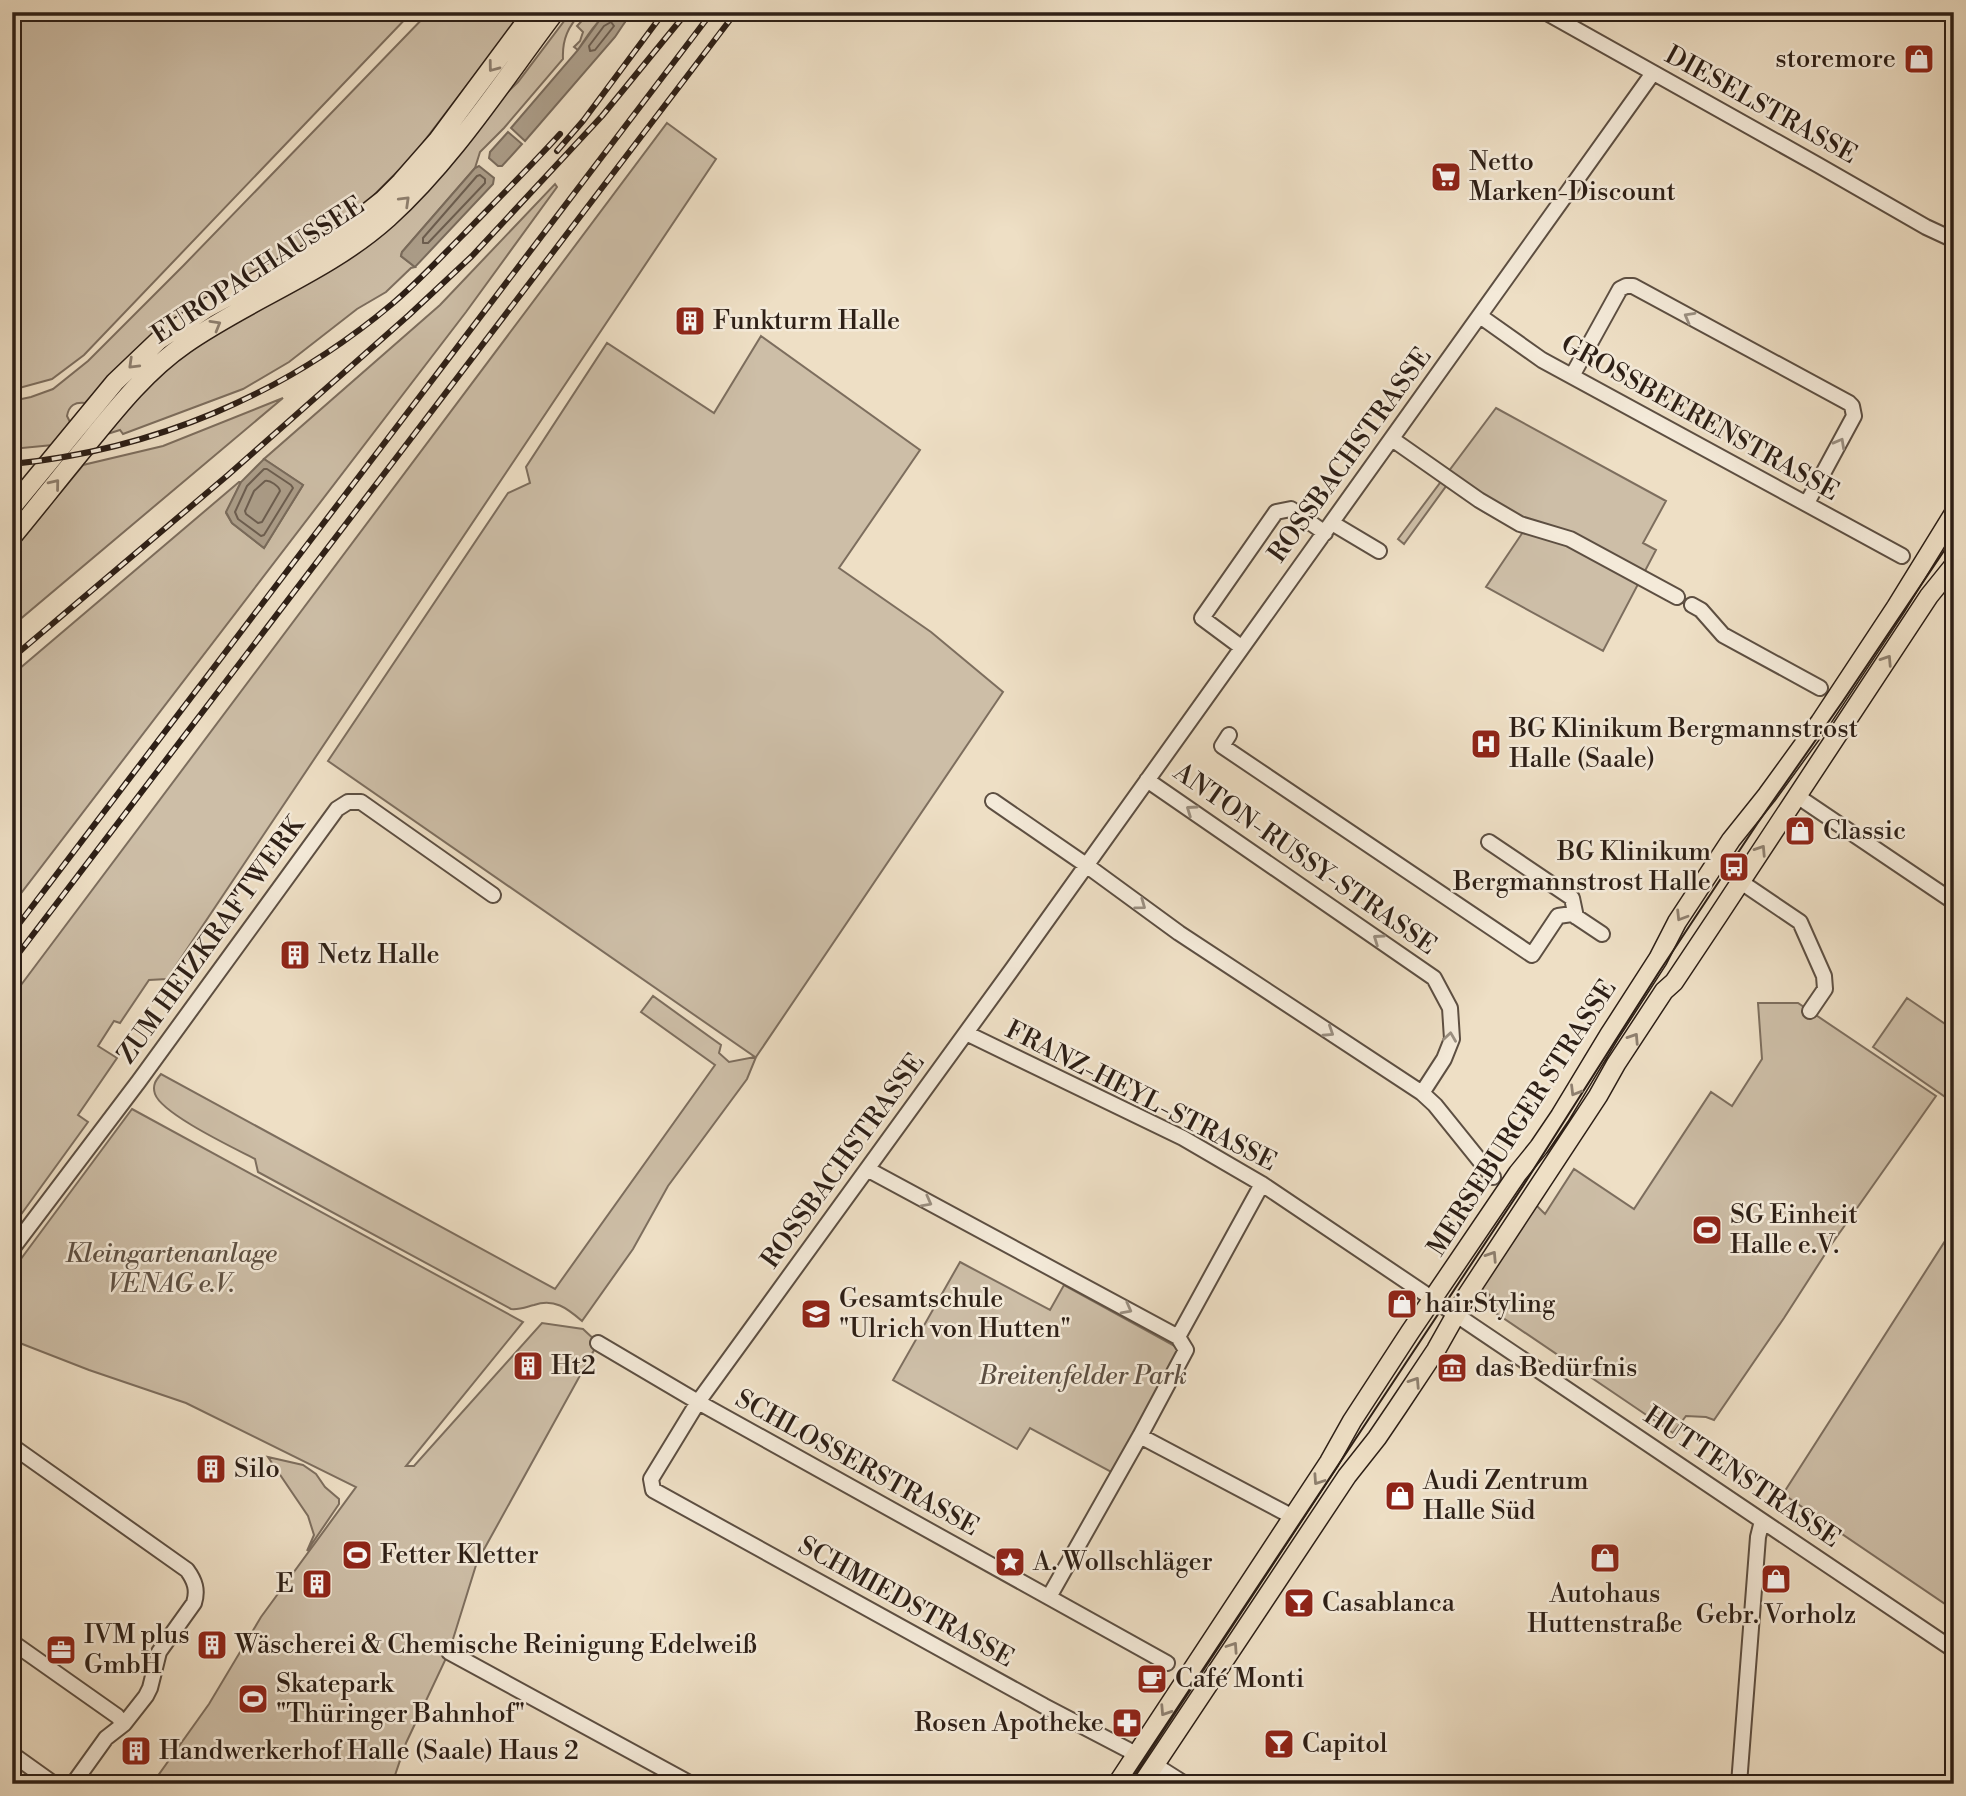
<svg xmlns="http://www.w3.org/2000/svg" width="1966" height="1796" viewBox="0 0 1966 1796" font-family="'Libre Bodoni',serif">
	<style>
		.green { fill: #cdbea7; stroke: #7d6e5e; stroke-width: 2 }
		.water { fill: #ac9e8a; stroke: #796b5c; stroke-width: 2 }
		.lines { fill: none; stroke-linecap: round; stroke-linejoin: round }
		.shore { stroke: #6c5e50; stroke-width: 2 }
		.minor-casing { stroke: #5d4f42; stroke-width: 18 }
		.major-casing { stroke: #2d1f16; stroke-width: 21 }
		.minor { stroke: #f4ead9; stroke-width: 14 }
		.major { stroke: #eedfc5; stroke-width: 18 }
		.tram { stroke: #2d1f16; stroke-width: 2 }
		.rail-casing { stroke: #2d1f16; stroke-width: 6 }
		.rail { stroke: #f4ead9; stroke-width: 3.5; stroke-dasharray: 10; stroke-linecap: butt }
		.oneway { stroke: #8e7f6e }
		.oneway2 { stroke: #9a8f81 }
		.labels { text-anchor: middle; dominant-baseline: central; stroke-width: 5; stroke-linejoin: round; paint-order: stroke }
		.poi-label { font-size: 26px; fill: #2d1f16; stroke: #f4ead9; text-anchor: start }
		.street-label { font-size: 26px; fill: #2d1f16; stroke: #f4ead9 }
		.park-label { font-size: 26px; font-style: italic; fill: #5d4f42; stroke: #f4ead9 }
	</style>
	<rect width="100%" height="100%" fill="#eedfc5"/>
	<filter id="stains"><feTurbulence type="fractalNoise" baseFrequency=".00286" numOctaves="4"/><feColorMatrix values="0 0 0 0 .2 0 0 0 0 .09 0 0 0 0 .02 0 0 0 .5 -.17"/></filter>
	<radialGradient id="worn" r=".72"><stop offset=".6" stop-color="#630" stop-opacity="0"/><stop offset="1" stop-color="#630" stop-opacity=".3"/></radialGradient>
	<!-- green -->
	<path class="green" d="M12,12H412L84,355L52,379L12,390Z
		M429,12H523L412,157L367,202L346,219L316,240L153,335L132,353L85,403C75,402 69,405 67,416L70,422L53,445L12,449V401L31,397L53,389L88,361L183,266Z
		M571,12H582C568,26 562,40 563,59L504,128L480,152L475,168L402,252L401,256L415,267L411,268L386,292L357,309L289,362L243,389L123,434L120,430L98,437L131,399L190,347L320,274L518,82Z
		M590,12H633L625,22V16C602,6 589,34 578,50L574,47L580,41L583,32L577,26Z
		M667,123L716,159L167,979L149,980L120,1023L114,1021L98,1046L117,1058L78,1115L88,1122L12,1227V997Z
		M555,184L557,187L466,312L12,905V675L239,482H241L226,513L232,523L264,548L303,485L264,459L440,305Z
		M761,336L920,450L839,568L931,632L1003,692L756,1057L747,1079L668,1186L633,1249L582,1321C567,1308 554,1298 534,1305C526,1307 519,1310 511,1309L258,1172L255,1159C234,1148 162,1114 155,1094C152,1085 156,1080 161,1074L555,1289L715,1065L641,1012L653,996L721,1045L719,1053L729,1062L755,1057L328,761L508,493L530,483L526,467L607,343L714,413Z
		M283,398L12,626V551L83,465L163,446Z
		M1496,408L1666,501L1643,543L1656,550L1603,651L1486,587L1523,532L1484,512L1447,485L1404,544L1398,539Z
		M1907,998L1954,1030V1103L1873,1047Z
		M1758,1003H1798L1936,1096L1831,1245L1784,1318L1714,1420L1706,1417L1686,1416L1673,1433L1487,1307L1485,1303L1490,1295L1479,1288L1533,1202L1545,1214L1574,1169L1634,1209L1711,1092L1732,1106L1762,1059Z
		M132,1109L523,1322L406,1466H414L542,1323L583,1329L598,1343L477,1562L449,1652L406,1743L392,1784H152L209,1704L261,1617L356,1487L186,1403L89,1370L12,1340V1271Z
		M1954,1227V1610L1783,1494Z
		M960,1262L1050,1310L1064,1285L1182,1350L1113,1473L1030,1428L1017,1449L893,1380Z
		M268,1457L303,1465L316,1474L325,1487L339,1499V1504L307,1551L314,1535L308,1516Z"/>
	<!-- water -->
	<path class="water" d="M610,13L622,14L625,16V22L615,37L525,141L511,128L578,50L599,21Z
		M508,132L522,144L502,166H498L489,158L490,152Z
		M479,166L494,178L493,184L415,267L401,256L402,252L475,168Z
		M264,459L303,485L264,548L232,523L226,512L241,482Z"/>
	<g class="lines">
		<!-- shore -->
		<path class="shore" d="M611,22L614,26L595,50L590,51L589,46L604,26Z
			M480,175L485,179V183L428,243H423V238L477,176Z
			M264,469H267L291,485L293,488L264,535L261,536L238,519L235,512L247,486Z
			M265,481C270,480 279,486 280,491L262,522L258,523L246,514L245,511L254,491Z"/>
		<!-- minor casing -->
		<g class="minor-casing">
			<path id="minor" d="M1545,12L1818,165L1926,227L1954,240
				M1480,316L1542,360L1902,556
				M1572,376L1620,289L1626,286H1633L1849,403L1852,406L1854,416L1807,503
				M1392,439L1479,500L1520,524L1570,539L1677,597
				M1332,523L1379,551
				M1692,605L1701,610L1723,635L1820,688
				M1241,647L1202,618L1276,512L1291,509L1325,533
				M1229,735L1222,746L1532,955L1558,916L1572,914L1602,934
				M1147,780L1434,978L1450,1008L1452,1039L1444,1059L1422,1093
				M1797,796L1954,902
				M993,801L1086,865L1179,933L1422,1093L1435,1105L1493,1177
				M1489,842L1572,898L1576,917
				M1741,882L1800,922L1824,976L1825,989L1810,1011
				M966,1033L1183,1138L1262,1184L1954,1650
				M867,1169L1178,1337
				M12,1249L139,1081L337,809L348,802H361L493,895
				M598,1343L698,1402L1167,1663
				M1140,1436L1293,1517
				M12,1446L187,1570C195,1581 198,1590 194,1603L159,1652L150,1688L146,1696L124,1724L106,1738L73,1784
				M1049,1597L1140,1436L1186,1350L1178,1337L1262,1184
				M12,1642L117,1716L124,1724
				M449,1652L691,1784
				M12,1754L54,1784
				M1136,1754L1044,1706L653,1490L651,1479L698,1402L1013,968L1653,73
				M1155,1765L1185,1784
				M1739,1784L1758,1537L1762,1521"/>
		</g>
		<!-- major casing -->
		<g class="major-casing">
			<path id="major" d="M12,507L115,382L159,340L207,308L318,248L344,231L383,200L401,182L437,141L533,12
				M12,537C37,507 61,476 86,446C116,409 146,371 185,344C251,298 328,272 388,218C453,159 502,82 555,12
				M1117,1784L1329,1462L1352,1421L1410,1332L1518,1173L1539,1147L1560,1116L1609,1035L1658,959L1677,922L1731,840L1767,795L1820,722L1896,607L1954,513
				M1142,1784L1347,1476L1377,1438L1398,1407L1436,1350L1467,1295L1598,1096L1616,1064L1664,991L1674,982L1718,916L1929,596L1954,565"/>
		</g>
		<!-- minor -->
		<use href="#minor" class="minor"/>
		<!-- major -->
		<use href="#major" class="major"/>
		<!-- tram -->
		<path class="tram" d="M1127,1784L1523,1186L1659,972L1757,824L1843,701L1954,536"/>
		<!-- rail casing -->
		<g class="rail-casing">
			<path id="rail" d="M557,151L583,121L664,12
				M12,464C153,450 284,395 392,304C417,283 439,259 461,237C494,203 528,169 560,134
				M12,658L228,475L409,315L472,256L602,116L687,12
				M12,933L712,12
				M12,962L736,12"/>
		</g>
		<!-- rail -->
		<use href="#rail" class="rail"/>
	</g>
	<!-- one-way arrows -->
	<defs><path id="oneway-chevron" d="M-2-3.5L2.5 0L-2 3.5" fill="none" stroke-width="1.6" stroke-linecap="round" stroke-linejoin="round" transform="scale(1.75)"/></defs>
	<g class="oneway">
		<use href="#oneway-chevron" transform="translate(493 67) rotate(127)"/>
		<use href="#oneway-chevron" transform="translate(405 201) rotate(-44)"/>
		<use href="#oneway-chevron" transform="translate(216 325) rotate(-30)"/>
		<use href="#oneway-chevron" transform="translate(133 364) rotate(136)"/>
		<use href="#oneway-chevron" transform="translate(55 484) rotate(-51)"/>
		<use href="#oneway-chevron" transform="translate(1887 660) rotate(-57)"/>
		<use href="#oneway-chevron" transform="translate(1761 850) rotate(-57)"/>
		<use href="#oneway-chevron" transform="translate(1681 916) rotate(122)"/>
		<use href="#oneway-chevron" transform="translate(1634 1038) rotate(-57)"/>
		<use href="#oneway-chevron" transform="translate(1575 1091) rotate(121)"/>
		<use href="#oneway-chevron" transform="translate(1492 1256) rotate(-57)"/>
		<use href="#oneway-chevron" transform="translate(1415 1382) rotate(-57)"/>
		<use href="#oneway-chevron" transform="translate(1318 1480) rotate(124)"/>
		<use href="#oneway-chevron" transform="translate(1233 1647) rotate(-56)"/>
		<use href="#oneway-chevron" transform="translate(1165 1711) rotate(123)"/>
	</g>
	<g class="oneway2">
		<use href="#oneway-chevron" transform="translate(1689 317) rotate(-151)"/>
		<use href="#oneway-chevron" transform="translate(1840 443) rotate(-61)"/>
		<use href="#oneway-chevron" transform="translate(1191 810) rotate(-145)"/>
		<use href="#oneway-chevron" transform="translate(1141 905) rotate(36)"/>
		<use href="#oneway-chevron" transform="translate(1378 939) rotate(-145)"/>
		<use href="#oneway-chevron" transform="translate(1329 1032) rotate(33)"/>
		<use href="#oneway-chevron" transform="translate(1450 1037) rotate(-82)"/>
		<use href="#oneway-chevron" transform="translate(927 1202) rotate(28)"/>
		<use href="#oneway-chevron" transform="translate(1127 1309) rotate(28)"/>
	</g>
	<!-- icons -->
	<defs>
		<g id="shop-square" transform="scale(1.575)"><rect x="-9" y="-9" width="18" height="18" rx="4" fill="#8f2418" stroke="#f4ead9"/><path d="M-5-2.5h2.3a2.7 3.5 0 0 1 5.4 0H5L5.5 6h-11ZM-1.5-2.5h3a1.5 2.3 0 0 0-3 0Z" fill="#fff"/></g>
		<g id="supermarket-square" transform="scale(1.575)"><rect x="-9" y="-9" width="18" height="18" rx="4" fill="#8f2418" stroke="#f4ead9"/><path d="M-6-5.5h2.5l.6 2H6L4.5 2H-2.5L-4.4-4H-6ZM-1.5 3.2a1.3 1.3 0 1 0 .1 0ZM3 3.2a1.3 1.3 0 1 0 .1 0Z" fill="#fff"/></g>
		<g id="building-square" transform="scale(1.575)"><rect x="-9" y="-9" width="18" height="18" rx="4" fill="#8f2418" stroke="#f4ead9"/><path d="M-4-6H4V6H1V3H-1V6H-4ZM-2.5-4.3h1.7v1.8h-1.7ZM.8-4.3h1.7v1.8H.8ZM-2.5-1h1.7V.8h-1.7ZM.8-1h1.7V.8H.8Z" fill="#fff"/></g>
		<g id="hospital-square" transform="scale(1.575)"><rect x="-9" y="-9" width="18" height="18" rx="4" fill="#8f2418" stroke="#f4ead9"/><path d="M-5-5h3v3.5h4V-5h3V5h-3V1.5h-4V5h-3Z" fill="#fff"/></g>
		<g id="bus-square" transform="scale(1.575)"><rect x="-9" y="-9" width="18" height="18" rx="4" fill="#8f2418" stroke="#f4ead9"/><path d="M-5-6H5V4H4V6H2V4H-2V6H-4V4H-5ZM-3.5-4V0h7V-4ZM-3.5 1.2v1.5H-2V1.2ZM2 1.2v1.5H3.5V1.2Z" fill="#fff"/></g>
		<g id="stadium-square" transform="scale(1.575)"><rect x="-9" y="-9" width="18" height="18" rx="4" fill="#8f2418" stroke="#f4ead9"/><path d="M0-5a6.5 5 0 1 0 0 10a6.5 5 0 1 0 0-10ZM-3.5-1.8h7v3.6h-7Z" fill="#fff"/></g>
		<g id="school-square" transform="scale(1.575)"><rect x="-9" y="-9" width="18" height="18" rx="4" fill="#8f2418" stroke="#f4ead9"/><path d="M0-5L7-2L0 1L-7-2ZM-4 1L0 2.5L4 1V4Q0 6-4 4Z" fill="#fff"/></g>
		<g id="museum-square" transform="scale(1.575)"><rect x="-9" y="-9" width="18" height="18" rx="4" fill="#8f2418" stroke="#f4ead9"/><path d="M0-6L6-3V-2H-6V-3ZM-5-1h2V3h-2ZM-1-1h2V3h-2ZM3-1h2V3H3ZM-6 4H6V6H-6Z" fill="#fff"/></g>
		<g id="sight-square" transform="scale(1.575)"><rect x="-9" y="-9" width="18" height="18" rx="4" fill="#8f2418" stroke="#f4ead9"/><path d="M0-6L1.8-2.2L6-1.7L2.9 1.2L3.7 5.4L0 3.3L-3.7 5.4L-2.9 1.2L-6-1.7L-1.8-2.2Z" fill="#fff"/></g>
		<g id="bar-square" transform="scale(1.575)"><rect x="-9" y="-9" width="18" height="18" rx="4" fill="#8f2418" stroke="#f4ead9"/><path d="M-6-5H6L.8 .8V4.5H3.5V6h-7V4.5H-.8V.8Z" fill="#fff"/></g>
		<g id="office-square" transform="scale(1.575)"><rect x="-9" y="-9" width="18" height="18" rx="4" fill="#8f2418" stroke="#f4ead9"/><path d="M-6-3h4V-5.5h4V-3h4V5H-6ZM-1-4.5V-3h2v-1.5ZM-6 0V1H6V0Z" fill="#fff"/></g>
		<g id="cafe-square" transform="scale(1.575)"><rect x="-9" y="-9" width="18" height="18" rx="4" fill="#8f2418" stroke="#f4ead9"/><path d="M-5.5-4.5H6V0H3Q3 3.5 0 3.5H-2.5Q-5.5 3.5-5.5 0ZM3-3.2v2h1.7v-2ZM-6 4.5H4V6H-6Z" fill="#fff"/></g>
		<g id="pharmacy-square" transform="scale(1.575)"><rect x="-9" y="-9" width="18" height="18" rx="4" fill="#8f2418" stroke="#f4ead9"/><path d="M-2-6h4v4h4v4h-4v4h-4v-4h-4v-4h4Z" fill="#fff"/></g>
	</defs>
	<g fill-rule="evenodd">
		<use href="#shop-square" x="1919" y="59"/>
		<use href="#supermarket-square" x="1446" y="177"/>
		<use href="#building-square" x="690" y="321"/>
		<use href="#hospital-square" x="1486" y="744"/>
		<use href="#shop-square" x="1800" y="831"/>
		<use href="#bus-square" x="1734" y="867"/>
		<use href="#building-square" x="295" y="955"/>
		<use href="#stadium-square" x="1707" y="1230"/>
		<use href="#shop-square" x="1402" y="1304"/>
		<use href="#school-square" x="816" y="1314"/>
		<use href="#building-square" x="528" y="1366"/>
		<use href="#museum-square" x="1452" y="1368"/>
		<use href="#building-square" x="211" y="1469"/>
		<use href="#shop-square" x="1400" y="1496"/>
		<use href="#stadium-square" x="357" y="1555"/>
		<use href="#shop-square" x="1605" y="1558"/>
		<use href="#sight-square" x="1010" y="1562"/>
		<use href="#shop-square" x="1776" y="1579"/>
		<use href="#building-square" x="317" y="1584"/>
		<use href="#bar-square" x="1299" y="1603"/>
		<use href="#building-square" x="212" y="1645"/>
		<use href="#office-square" x="61" y="1650"/>
		<use href="#cafe-square" x="1152" y="1679"/>
		<use href="#stadium-square" x="253" y="1699"/>
		<use href="#pharmacy-square" x="1127" y="1723"/>
		<use href="#bar-square" x="1279" y="1744"/>
		<use href="#building-square" x="136" y="1751"/>
	</g>
	<g class="labels">
		<!-- poi labels -->
		<g class="poi-label">
			<text x="1896" y="59" text-anchor="end">storemore</text>
			<text x="1469" y="162">Netto<tspan x="1469" dy="30">Marken-Discount</tspan></text>
			<text x="713" y="321">Funkturm Halle</text>
			<text x="1509" y="729">BG Klinikum Bergmannstrost<tspan x="1509" dy="30">Halle (Saale)</tspan></text>
			<text x="1823" y="831">Classic</text>
			<text x="1711" y="852" text-anchor="end">BG Klinikum<tspan x="1711" dy="30">Bergmannstrost Halle</tspan></text>
			<text x="318" y="955">Netz Halle</text>
			<text x="1730" y="1215">SG Einheit<tspan x="1730" dy="30">Halle e.V.</tspan></text>
			<text x="839" y="1299">Gesamtschule<tspan x="839" dy="30">"Ulrich von Hutten"</tspan></text>
			<text x="1425" y="1304">hairStyling</text>
			<text x="551" y="1366">Ht2</text>
			<text x="1475" y="1368">das Bedürfnis</text>
			<text x="234" y="1469">Silo</text>
			<text x="1423" y="1481">Audi Zentrum<tspan x="1423" dy="30">Halle Süd</tspan></text>
			<text x="380" y="1555">Fetter Kletter</text>
			<text x="1033" y="1562">A. Wollschläger</text>
			<text x="294" y="1584" text-anchor="end">E</text>
			<text x="1605" y="1594" text-anchor="middle">Autohaus<tspan x="1605" dy="30">Huttenstraße</tspan></text>
			<text x="1322" y="1603">Casablanca</text>
			<text x="1776" y="1615" text-anchor="middle">Gebr. Vorholz</text>
			<text x="84" y="1635">IVM plus<tspan x="84" dy="30">GmbH</tspan></text>
			<text x="235" y="1645">Wäscherei &amp; Chemische Reinigung Edelweiß</text>
			<text x="1175" y="1679">Café Monti</text>
			<text x="276" y="1684">Skatepark<tspan x="276" dy="30">"Thüringer Bahnhof"</tspan></text>
			<text x="1104" y="1723" text-anchor="end">Rosen Apotheke</text>
			<text x="1302" y="1744">Capitol</text>
			<text x="159" y="1751">Handwerkerhof Halle (Saale) Haus 2</text>
		</g>
		<!-- street labels -->
		<g class="street-label">
			<text transform="translate(1761 105) rotate(29)">DIESELSTRASSE</text>
			<text transform="translate(258 270) rotate(-33)">EUROPACHAUSSEE</text>
			<text transform="translate(1700 418) rotate(29)">GROSSBEERENSTRASSE</text>
			<text transform="translate(1350 455) rotate(-54)">ROSSBACHSTRASSE</text>
			<text transform="translate(1305 859) rotate(35)">ANTON-RUSSY-STRASSE</text>
			<text transform="translate(211 940) rotate(-54)">ZUM HEIZKRAFTWERK</text>
			<text transform="translate(1141 1096) rotate(27)">FRANZ-HEYL-STRASSE</text>
			<text transform="translate(1522 1118) rotate(-57)">MERSEBURGER STRASSE</text>
			<text transform="translate(843 1161) rotate(-54)">ROSSBACHSTRASSE</text>
			<text transform="translate(857 1463) rotate(29)">SCHLOSSERSTRASSE</text>
			<text transform="translate(1742 1477) rotate(34)">HUTTENSTRASSE</text>
			<text transform="translate(906 1602) rotate(29)">SCHMIEDSTRASSE</text>
		</g>
		<!-- park labels -->
		<g class="park-label">
			<text x="171" y="1254">Kleingartenanlage<tspan x="171" dy="30">VENAG e.V.</tspan></text>
			<text x="1083" y="1376">Breitenfelder Park</text>
		</g>
	</g>
	<!-- margin -->
	<rect width="1966" height="1796" fill="none" stroke="#eedfc5" stroke-width="42"/>
	<rect x="14" y="14" width="1938" height="1768" fill="none" stroke="#2d1f16" stroke-width="3.5"/>
	<rect x="21" y="21" width="1924" height="1754" fill="none" stroke="#2d1f16" stroke-width="2"/>
	<rect width="100%" height="100%" filter="url(#stains)"/>
	<rect width="100%" height="100%" fill="url(#worn)"/>
</svg>
